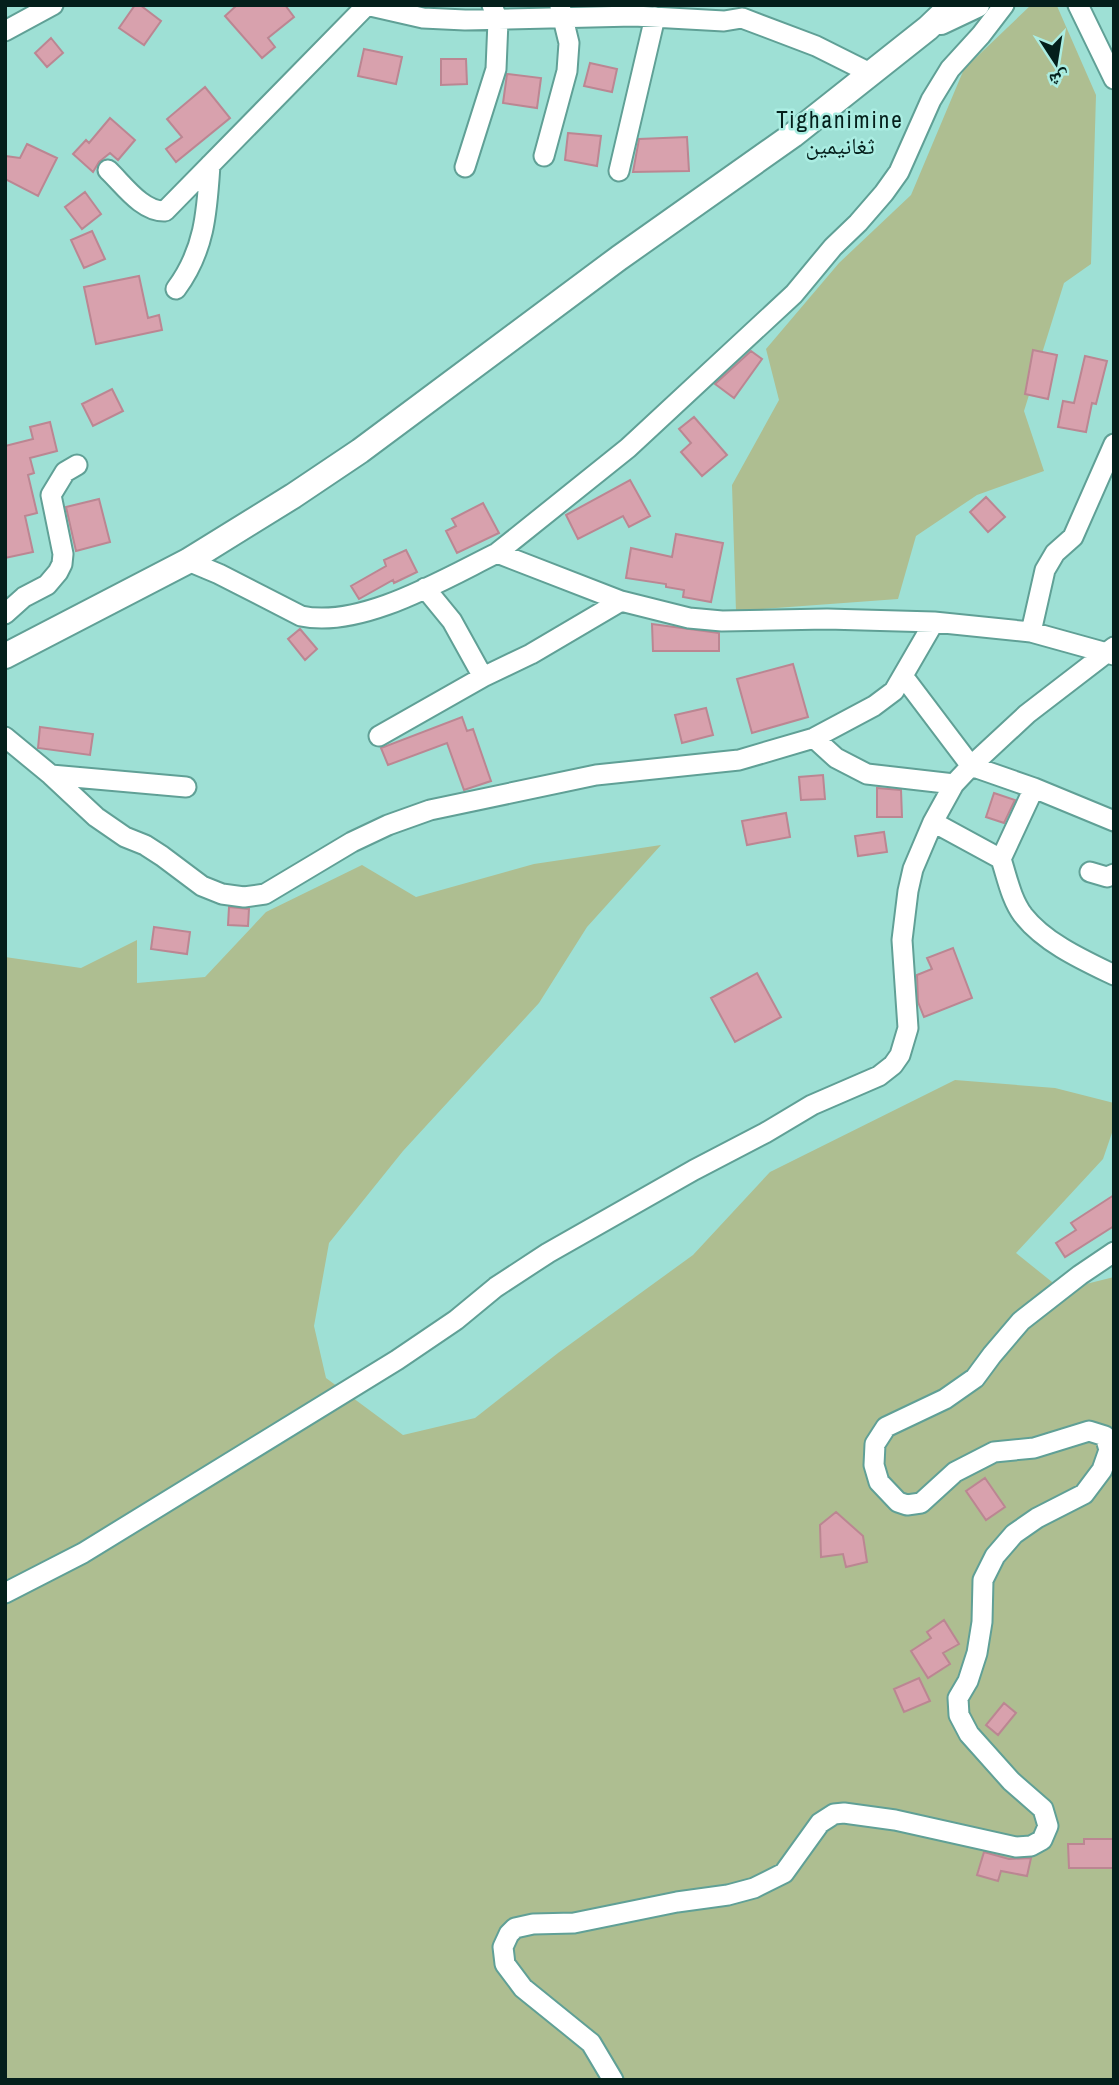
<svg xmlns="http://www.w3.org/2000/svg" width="1119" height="2085" viewBox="0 0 1119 2085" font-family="'Archivo Narrow','Noto Naskh Arabic',sans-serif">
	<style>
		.green { fill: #aebe91 }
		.building { fill: #d8a1ad; stroke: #bb8692; stroke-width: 2 }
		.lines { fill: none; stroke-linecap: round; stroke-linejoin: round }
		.minor-casing { stroke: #60a096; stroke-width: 23 }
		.tertiary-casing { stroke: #60a096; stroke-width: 28 }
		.minor { stroke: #fff; stroke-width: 19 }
		.tertiary { stroke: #fff; stroke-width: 24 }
		.labels { text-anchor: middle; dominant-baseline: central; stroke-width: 5; stroke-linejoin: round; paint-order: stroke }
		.quarter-label { font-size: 23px; letter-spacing: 2px; fill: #041f1b; stroke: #abede2 }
	</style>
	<rect width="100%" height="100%" fill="#9ee0d5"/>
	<!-- green -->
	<path class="green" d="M1031,5L1057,6L1096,95L1091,264L1064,283L1024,411L1044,471L977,495L916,536L898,599L736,611L732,485L779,400L766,349L839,263L911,195L964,69Z
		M661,845L587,927L539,1003L403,1151L329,1243L314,1326L326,1378L403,1435L475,1418L558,1353L693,1255L770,1172L955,1080L1055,1088L1114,1103V1127L1103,1159L1016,1253L1062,1290L1114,1277V2080H5V957L81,968L137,940V983L205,977L266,912L362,865L416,897L534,864Z"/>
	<!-- building -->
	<path class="building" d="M135,5H140L161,21L144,45L119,28Z
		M237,5H285L294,17L268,38L275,47L262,58L225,16Z
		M51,38L63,53L47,67L35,53Z
		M364,49L402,57L396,84L358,76Z
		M441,59H466L467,84L441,85Z
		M590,63L617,69L612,92L584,86Z
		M507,74L541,78L537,108L503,103Z
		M205,87L230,118L176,162L166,149L182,137L167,119Z
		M110,118L135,140L118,160L110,153L99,162L93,172L73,154L86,140L89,143Z
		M568,133L601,136L597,166L565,160Z
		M687,137L689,171L633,172L639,139Z
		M27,144L57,158L38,196L5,179V156L20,158Z
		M85,192L101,214L82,229L65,207Z
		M92,231L105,259L84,268L71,240Z
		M139,276L148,318L159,315L162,330L96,344L84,287Z
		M1033,350L1057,355L1048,399L1025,394Z
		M751,351L762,359L734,398L715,384Z
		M1085,356L1107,361L1096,404L1092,403L1086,432L1058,427L1063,401L1074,403Z
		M112,389L123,411L93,426L82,404Z
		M694,417L727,455L702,476L681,452L691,443L679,429Z
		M50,422L57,451L30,458L34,473L28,475L37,513L25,516L33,552L5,558V446L33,439L30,427Z
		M630,480L650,516L629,527L623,516L578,539L566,515Z
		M986,497L1005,517L988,532L970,512Z
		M99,499L110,542L76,551L66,507Z
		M483,503L499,533L457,553L446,531L456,526L452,519Z
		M676,534L723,543L711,602L683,597L684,590L666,587V584L626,578L631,548L672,557Z
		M406,550L417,572L394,583L393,580L359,599L351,586L386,566L384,560Z
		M652,624L719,633V651H653Z
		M300,629L317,649L305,660L288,639Z
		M793,664L808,717L752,733L737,679Z
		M706,708L713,735L682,743L675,715Z
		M462,717L467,731L473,729L491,781L464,790L447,743L388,765L381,748Z
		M40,727L93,734L90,755L38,748Z
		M823,775L825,799L801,800L799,777Z
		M877,788L901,790L902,817H877Z
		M994,793L1015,800L1004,823L986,817Z
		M786,813L790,837L747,845L742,821Z
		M884,832L887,852L858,856L855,836Z
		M229,907L249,909L248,926L228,925Z
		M154,927L190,932L187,954L151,949Z
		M953,948L972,998L924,1017L918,1002L917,975L932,969L927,958Z
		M757,973L781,1017L735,1042L711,998Z
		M1114,1195V1226L1065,1257L1056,1243L1076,1230L1071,1223Z
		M985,1478L1005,1507L986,1520L966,1491Z
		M836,1512L863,1536L867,1562L846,1567L843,1554L821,1557L820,1525Z
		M944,1620L959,1644L943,1653L950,1664L928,1678L911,1651L931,1638L927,1632Z
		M919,1678L930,1701L904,1712L894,1689Z
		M1004,1703L1016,1713L998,1735L986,1725Z
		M1084,1839H1114L1113,1868H1069L1068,1844H1084Z
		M984,1852L1009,1859L1031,1858L1027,1876L1001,1871L998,1881L977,1875Z"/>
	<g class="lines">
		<!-- minor casing -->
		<g class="minor-casing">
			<path id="minor" d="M366,5L423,18L465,20L634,16
				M629,5L634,16L724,21L742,18L816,46L870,73
				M1078,5L1114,79
				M5,31L53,5
				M544,156L567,71L569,43L560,6
				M465,167L496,69L498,21L492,5
				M108,170C123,184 142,212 165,211L367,5
				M619,171L655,17
				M176,289C205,250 207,211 210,165
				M497,553L628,448L794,294L833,247L858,223L884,193L899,172L931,100L950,69L981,35L1004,5
				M188,561L219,574L301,616C361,629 444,579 497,553L621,601L689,618L722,621L827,619L934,622L1031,632L1114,655
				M425,588L452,621L483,677
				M5,614L24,597L47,585L58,572L62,564L63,554L51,495L65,472L77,465
				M1031,632L1045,570L1055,553L1073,537L1114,444
				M903,676L971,766L1034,788L1114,821
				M379,736L483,677L531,654L621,601
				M5,737L51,775L96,817L125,837L145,845L162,856L202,886L222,894L244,897L265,894L352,842L388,825L430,810L596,775L739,760L814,738L874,706L894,691L934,622
				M814,738L836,758L867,774L954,784
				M51,775L186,787
				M1034,788L1001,859C1007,877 1011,899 1023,915C1045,943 1083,960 1114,975
				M933,822L1001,859
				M1090,872L1107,877L1114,874
				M5,1593L83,1553L397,1360L456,1320L496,1287L548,1253L694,1170L765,1133L812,1105L879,1076L893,1065L900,1055L908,1028L902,940L908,891L913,869L933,822L954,784L971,766L1027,714L1114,647
				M613,2080L591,2043L523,1988L505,1964L503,1947L509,1934L515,1928L533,1924L574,1923L677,1902L728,1895L754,1888L784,1873L820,1823L834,1814L844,1813L895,1820L1016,1847L1031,1846L1042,1840L1048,1826L1043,1809L1011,1781L969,1734L959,1715L958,1698L968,1681L977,1653L982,1622L983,1580L995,1556L1014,1534L1037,1518L1084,1494L1102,1470L1109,1450L1105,1436L1089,1431L1034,1448L994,1452L955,1472L921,1503L907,1505L898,1502L879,1482L874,1465L875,1444L886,1427L945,1399L975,1378L992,1355L1021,1321L1080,1275L1114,1252"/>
		</g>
		<!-- tertiary casing -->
		<g class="tertiary-casing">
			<path id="tertiary" d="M941,22L977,5
				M5,656L188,561L293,496L360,451L619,258L793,135L928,28L952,5"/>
		</g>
		<!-- minor -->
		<use href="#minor" class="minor"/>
		<!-- tertiary -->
		<use href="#tertiary" class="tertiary"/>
	</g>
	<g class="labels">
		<!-- quarter labels -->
		<g class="quarter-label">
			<text x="840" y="119">Tighanimine<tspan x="840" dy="26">ثغانيمين</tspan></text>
		</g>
	</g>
	<!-- border -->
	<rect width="1119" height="2085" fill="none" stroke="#041f1b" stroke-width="14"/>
	<!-- north arrow -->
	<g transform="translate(1056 63) rotate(168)" stroke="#abede2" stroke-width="5" paint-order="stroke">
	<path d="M0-5L12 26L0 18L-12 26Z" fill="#041f1b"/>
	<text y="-10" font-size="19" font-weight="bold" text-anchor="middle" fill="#041f1b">ش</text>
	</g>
</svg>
